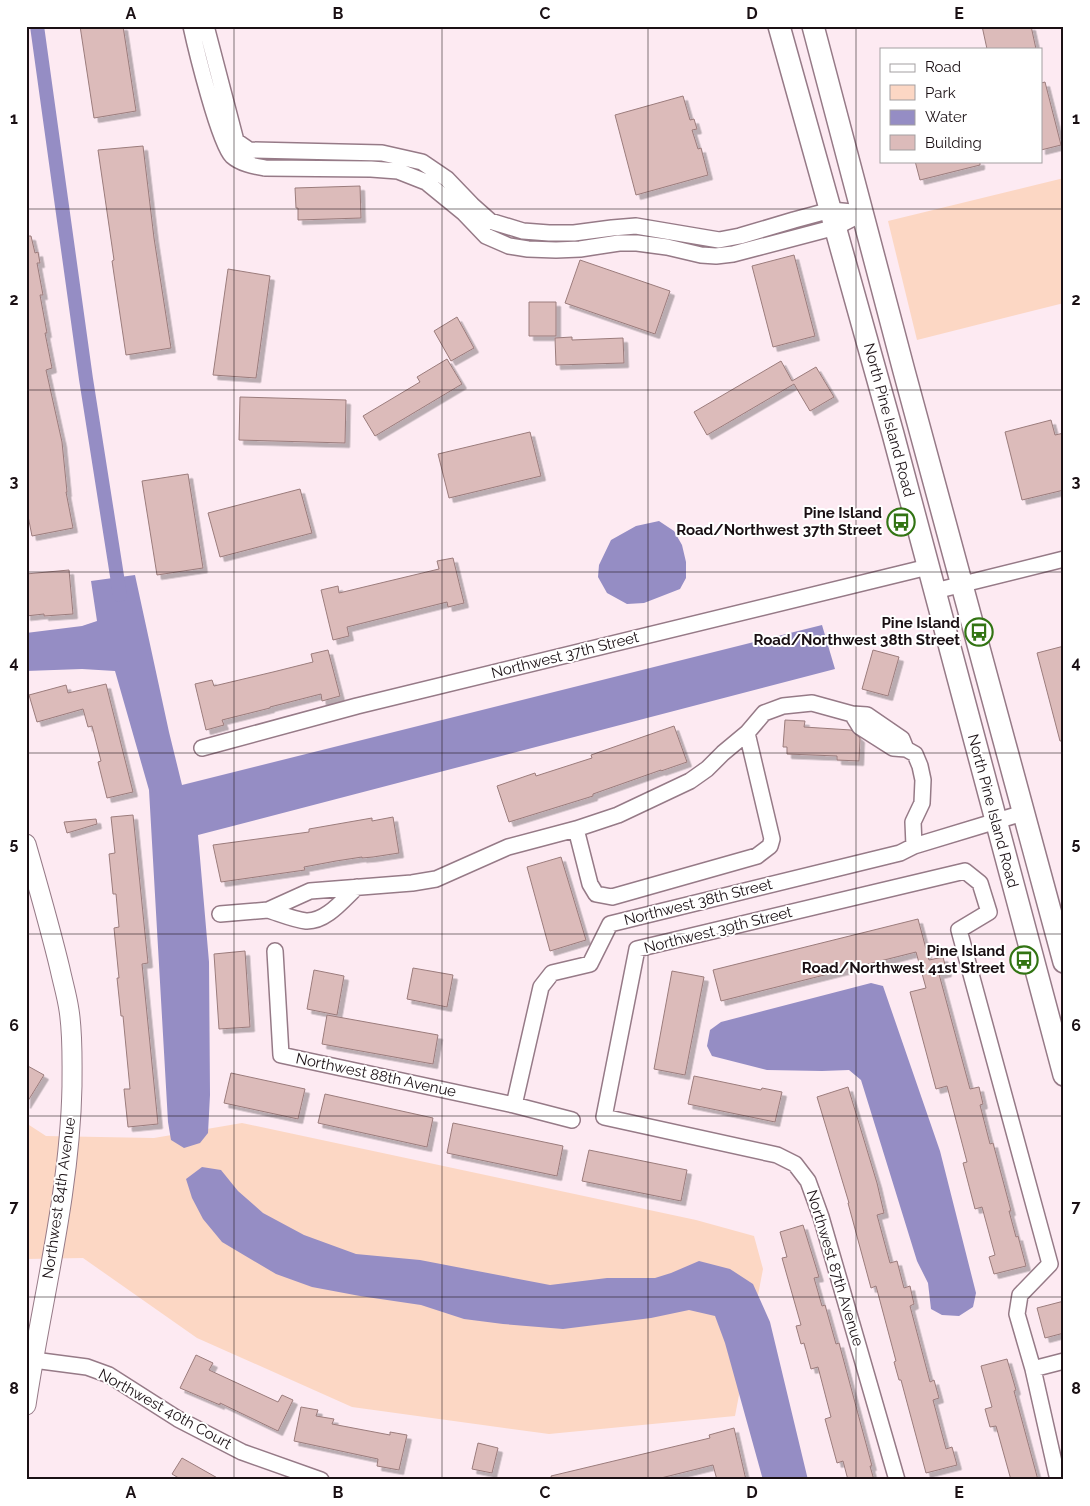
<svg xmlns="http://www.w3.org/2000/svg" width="1090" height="1506" viewBox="0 0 1090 1506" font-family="Raleway,sans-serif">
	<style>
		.green { fill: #fcd7c4 }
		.water { fill: #958dc4 }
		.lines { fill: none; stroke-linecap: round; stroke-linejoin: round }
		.canal { stroke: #958dc4; stroke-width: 14 }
		.building { fill: #dcbbba; stroke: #9b7c7c; filter: url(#shadow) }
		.minor-casing { stroke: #967a87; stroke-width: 18 }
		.tertiary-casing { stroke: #967a87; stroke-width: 21 }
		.secondary-casing { stroke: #967a87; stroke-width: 24 }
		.minor { stroke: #fff; stroke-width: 15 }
		.tertiary { stroke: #fff; stroke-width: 19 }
		.secondary { stroke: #fff; stroke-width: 21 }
		.grid { fill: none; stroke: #1a1014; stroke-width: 1; stroke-opacity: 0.55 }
		.labels { text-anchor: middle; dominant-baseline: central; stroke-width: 4; stroke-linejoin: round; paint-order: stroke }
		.street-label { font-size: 15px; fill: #1a1014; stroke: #fff }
		.poi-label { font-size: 15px; font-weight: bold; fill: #1a1014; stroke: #fff; text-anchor: end }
		.neatline { fill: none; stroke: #1a1014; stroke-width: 2 }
		.grid-label { font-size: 16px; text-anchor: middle; font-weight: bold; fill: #1a1014 }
	</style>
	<defs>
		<filter id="shadow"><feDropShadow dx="4.5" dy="4.5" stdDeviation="0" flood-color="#0004"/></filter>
	</defs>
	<rect width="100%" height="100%" fill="#fdeaf2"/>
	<!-- green -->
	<path class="green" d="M1064,178V303L917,340L888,221Z
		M26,1123L46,1136L154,1138L242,1123L696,1220L754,1236L763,1269L735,1416L549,1434L352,1407L197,1338L83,1258L26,1259Z"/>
	<!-- water -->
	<path class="water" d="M659,521L674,531L682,545L686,562V578L680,589L644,603L627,604L607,593L598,577L599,565L611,540L636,526Z
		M135,575L169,732L182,785L822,625L835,669L198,835L209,962L210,1095L208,1133L200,1143L184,1148L171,1140L168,1122L149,790L115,671L82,669L26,671V633L82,626L97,621L91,581Z
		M871,983L883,986L940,1151L976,1293L973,1307L959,1316L942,1315L931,1309L928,1283L917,1261L861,1080L849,1070L822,1071L767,1070L712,1056L707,1046L710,1030L721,1022Z
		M202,1167L221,1170L238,1191L263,1213L304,1235L356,1254L420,1260L550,1285L607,1278H655L671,1273L699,1261L730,1269L753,1284L770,1322L808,1480H763L725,1343L715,1316L689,1310L651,1318L563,1329L503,1324L464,1319L421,1305L360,1296L312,1287L276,1274L222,1242L203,1219L192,1198L186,1179Z"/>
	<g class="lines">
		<!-- canal -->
		<path class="canal" d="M37,26L86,379L120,595"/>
	</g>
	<!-- building -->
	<path class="building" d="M80,26H123L136,111L94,118Z
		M982,26H1031L1036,49H987Z
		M1045,82L1061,145L1041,150V83Z
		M683,96L690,120L694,119L697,129L692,130L698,149L701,148L708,175L636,195L615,115Z
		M143,146L154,238L171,348L126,355L112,261L114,260L98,150Z
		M915,161H980V165L920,180Z
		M360,186L361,218L298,220V208H296L295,188Z
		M26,236H31L35,253L38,252L40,263H37L43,295H40L47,333H45L52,368L46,370L62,442L67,492H66L73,528L32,536L26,506Z
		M794,255L815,336L773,347L752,266Z
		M580,260L670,291L655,334L565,303Z
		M228,269L270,276L256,378L213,375Z
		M529,302H556V336H529Z
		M457,317L474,348L451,361L434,331Z
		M572,337V340L623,338L624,363L556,365L555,338Z
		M447,359L462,384L375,436L363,416L420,382L417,377Z
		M781,361L792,381L816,367L834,397L810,411L794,384L707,435L694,412Z
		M240,397L346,400L345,443L239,440Z
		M1051,420L1055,435L1064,433V490L1022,500L1005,432Z
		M530,432L541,476L449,498L438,454Z
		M188,474L203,568L157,575L142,481Z
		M300,489L312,533L220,557L208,513Z
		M453,558L464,603L448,607L447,602L347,627L349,636L333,640L321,590L338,586L339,593L439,569L437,561Z
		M69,570L73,614L44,616V614L26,616V574Z
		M1064,646V741H1060L1037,653Z
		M328,650L340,696L322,701L321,694L270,707V708L222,720L224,725L206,730L195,684L212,680L214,686L273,672L313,662L311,654Z
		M873,650L899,657L888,696L862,689Z
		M106,684L133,792L107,798L98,762L101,761L92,726L88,727L83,709L37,722L29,695L66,685L68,693Z
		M785,720L805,721L804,727L851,730L860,738L859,761L837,760V756L787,754V747H783Z
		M674,726L687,762L661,771V770L593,794V796L509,822L497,786L535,773L536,776L592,758L591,755Z
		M133,815L148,963L142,964L158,1124L128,1127L124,1089H130L123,1016H121L117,978H119L114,928L119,927L116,894H113L109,854L115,853L111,817Z
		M393,817L399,853L373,857L362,858V857L336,861L304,867L305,870L221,882L213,845L309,832V829L372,818V821Z
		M96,819L97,824L67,833L64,822Z
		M561,857L586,940L550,951L527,867Z
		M918,919L929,960L943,957L947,972L939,974L970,1089L979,1087L983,1104L980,1105L990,1144L993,1143L1011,1211H1009L1016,1237L1018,1236L1026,1266L994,1274L989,1257L995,1255L982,1207L975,1209L963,1163L967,1162L947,1086L936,1089L910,992L926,988L916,952L721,1001L713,970Z
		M245,951L250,1027L219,1029L214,954Z
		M413,968L453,975L447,1007L407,999Z
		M314,970L344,976L337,1015L307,1009Z
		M672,971L704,977L685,1075L654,1069Z
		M327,1015L438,1035L433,1064L322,1044Z
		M26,1065L44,1075L26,1104Z
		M231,1073L305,1089L298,1119L224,1103Z
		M694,1076L761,1090L762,1088L782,1092L775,1122L688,1104Z
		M848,1087L877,1183L884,1213L877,1215L890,1263L897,1261L904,1288L910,1286L914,1304L910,1306L930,1382L934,1380L939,1398L933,1400L946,1449L952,1447L957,1465L926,1473L901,1380H899L894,1362L896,1361L876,1286L871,1288L848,1203H849L817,1097Z
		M325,1094L433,1118L427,1147L318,1123Z
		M453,1123L563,1146L557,1176L447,1153Z
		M589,1150L687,1170L681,1201L582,1181Z
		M803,1225L819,1277L814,1278L822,1306L825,1305L836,1344L839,1343L872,1466H870L874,1480H848L843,1461L837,1463L825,1419L831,1417L818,1367L811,1369L804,1343L801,1344L796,1326L801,1325L782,1258L787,1257L780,1232Z
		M1064,1301V1333L1045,1338L1037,1308Z
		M196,1355L213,1363L209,1370L278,1402L282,1395L293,1400L278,1431L220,1403V1405L180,1388Z
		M1007,1359L1016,1390L1014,1391L1038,1480H1011L996,1426L990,1427L985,1409L992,1407L981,1366Z
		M301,1407L318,1410L316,1416L334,1419L332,1424L390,1435V1432L407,1435L399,1470L377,1466L378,1459L294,1441Z
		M734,1428L746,1480H717L713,1465L653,1480H552L551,1476L710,1438L709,1435Z
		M478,1443L498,1448L492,1473L472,1469Z
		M182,1458L221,1480H182L172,1474Z"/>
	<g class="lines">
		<!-- minor casing -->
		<g class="minor-casing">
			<path id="minor" d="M191,26C196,49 219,143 232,156C241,164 254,166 265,168L371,169L398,171L426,182L464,213L486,236L509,246L528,249L556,250L580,249L619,243H637L667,247L701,255L716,256L733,254L836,227L863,213
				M206,26L236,141L249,150L382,153L422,162L447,179L472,205L490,221L523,231L549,233H574L612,228L636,226L719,240L740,236L794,220L831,210L863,213
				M935,591L1064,559
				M852,714L860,727L893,748L906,749L915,754L920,766L923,780L922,803L913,822L914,846
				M202,748L357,706L928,567
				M576,829L590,884L596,894L612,897L757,856L770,846L772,839L747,733
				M268,910C278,913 295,920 306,921C326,922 343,900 357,887
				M220,914L268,910L310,891L412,883L436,879L508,847L576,829L618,815L690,781L707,769L723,753L747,733L764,713L783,706L812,703L852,714L867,715L902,739L906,749
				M275,951L281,1055L514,1105L572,1120
				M514,1105L541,987L552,973L590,964L610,924L900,853L914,846L1023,813
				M26,1359L87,1367L109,1375L178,1419L242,1452L321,1480
				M1033,1369L1064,1361
				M897,1480L821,1217L808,1181L795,1164L777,1155L604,1117L637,949L965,871L980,883L989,912L959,930L1050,1264L1020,1295L1017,1314L1033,1369L1058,1480"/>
		</g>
		<!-- tertiary casing -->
		<g class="tertiary-casing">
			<path id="tertiary" d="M26,844C38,886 50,927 60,969C63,983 67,996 69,1010C73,1035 72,1060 72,1086C70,1193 42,1299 26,1405"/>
		</g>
		<!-- secondary casing -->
		<g class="secondary-casing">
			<path id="secondary" d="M779,26L893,434L1064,1075
				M813,26L904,371L1064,962"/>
		</g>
		<!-- minor -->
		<use href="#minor" class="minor"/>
		<!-- tertiary -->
		<use href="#tertiary" class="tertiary"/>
		<!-- secondary -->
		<use href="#secondary" class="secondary"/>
	</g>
	<!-- grid -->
	<path class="grid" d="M234,26V1480M442,26V1480M648,26V1480M856,26V1480M26,209H1064M26,390H1064M26,572H1064M26,753H1064M26,934H1064M26,1116H1064M26,1297H1064"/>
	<!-- icons -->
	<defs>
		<g id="bus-ring" transform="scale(1.4375)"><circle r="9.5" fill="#fff" stroke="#327413" stroke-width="1.5"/><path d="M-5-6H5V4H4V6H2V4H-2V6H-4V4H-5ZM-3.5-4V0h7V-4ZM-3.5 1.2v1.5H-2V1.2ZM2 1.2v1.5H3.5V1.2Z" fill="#327413"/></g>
	</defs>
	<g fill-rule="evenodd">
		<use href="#bus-ring" x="901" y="522"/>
		<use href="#bus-ring" x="979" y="632"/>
		<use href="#bus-ring" x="1024" y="960"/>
	</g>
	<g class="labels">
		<!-- street labels -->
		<g class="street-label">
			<text transform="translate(889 420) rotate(75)">North Pine Island Road</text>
			<text transform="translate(565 655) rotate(-14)">Northwest 37th Street</text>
			<text transform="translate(993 811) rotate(75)">North Pine Island Road</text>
			<text transform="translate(698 902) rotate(-14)">Northwest 38th Street</text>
			<text transform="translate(718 930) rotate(-14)">Northwest 39th Street</text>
			<text transform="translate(376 1075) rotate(12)">Northwest 88th Avenue</text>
			<text transform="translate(59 1198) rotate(-82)">Northwest 84th Avenue</text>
			<text transform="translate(835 1268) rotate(73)">Northwest 87th Avenue</text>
			<text transform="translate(165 1409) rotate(29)">Northwest 40th Court</text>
		</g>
		<!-- poi labels -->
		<g class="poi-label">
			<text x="882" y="513">Pine Island<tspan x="882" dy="17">Road/Northwest 37th Street</tspan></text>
			<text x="960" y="623">Pine Island<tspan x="960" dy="17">Road/Northwest 38th Street</tspan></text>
			<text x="1005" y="951">Pine Island<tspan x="1005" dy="17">Road/Northwest 41st Street</tspan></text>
		</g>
	</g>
	<!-- border -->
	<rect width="1090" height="1506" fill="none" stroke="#ffffff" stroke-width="55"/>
	<!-- legend -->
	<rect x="880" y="48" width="162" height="115" fill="#ffffff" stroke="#a39fa1"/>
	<rect x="890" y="64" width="25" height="8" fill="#ffffff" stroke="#a39fa1"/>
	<text x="925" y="72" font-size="15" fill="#1a1014">Road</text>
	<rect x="890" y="85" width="25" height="15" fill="#fcd7c4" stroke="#a39fa1"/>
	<text x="925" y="98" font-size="15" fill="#1a1014">Park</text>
	<rect x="890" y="110" width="25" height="15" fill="#958dc4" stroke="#a39fa1"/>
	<text x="925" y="122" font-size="15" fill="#1a1014">Water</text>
	<rect x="890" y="135" width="25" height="15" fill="#dcbbba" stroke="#a39fa1"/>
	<text x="925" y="148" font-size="15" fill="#1a1014">Building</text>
	<rect x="28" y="28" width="1034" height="1450" class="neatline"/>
	<g class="grid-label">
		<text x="131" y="19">A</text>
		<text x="338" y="19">B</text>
		<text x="545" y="19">C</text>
		<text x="752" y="19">D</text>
		<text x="959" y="19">E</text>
		<text x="14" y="124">1</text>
		<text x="1076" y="124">1</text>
		<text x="14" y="305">2</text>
		<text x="1076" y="305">2</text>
		<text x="14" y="487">3</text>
		<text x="1076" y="487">3</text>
		<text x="14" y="668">4</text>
		<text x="1076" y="668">4</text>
		<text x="14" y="849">5</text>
		<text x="1076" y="849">5</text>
		<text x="14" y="1031">6</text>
		<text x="1076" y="1031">6</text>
		<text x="14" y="1212">7</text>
		<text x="1076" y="1212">7</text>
		<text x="14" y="1394">8</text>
		<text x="1076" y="1394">8</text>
		<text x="131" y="1498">A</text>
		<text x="338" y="1498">B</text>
		<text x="545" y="1498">C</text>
		<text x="752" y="1498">D</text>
		<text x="959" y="1498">E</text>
	</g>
</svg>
